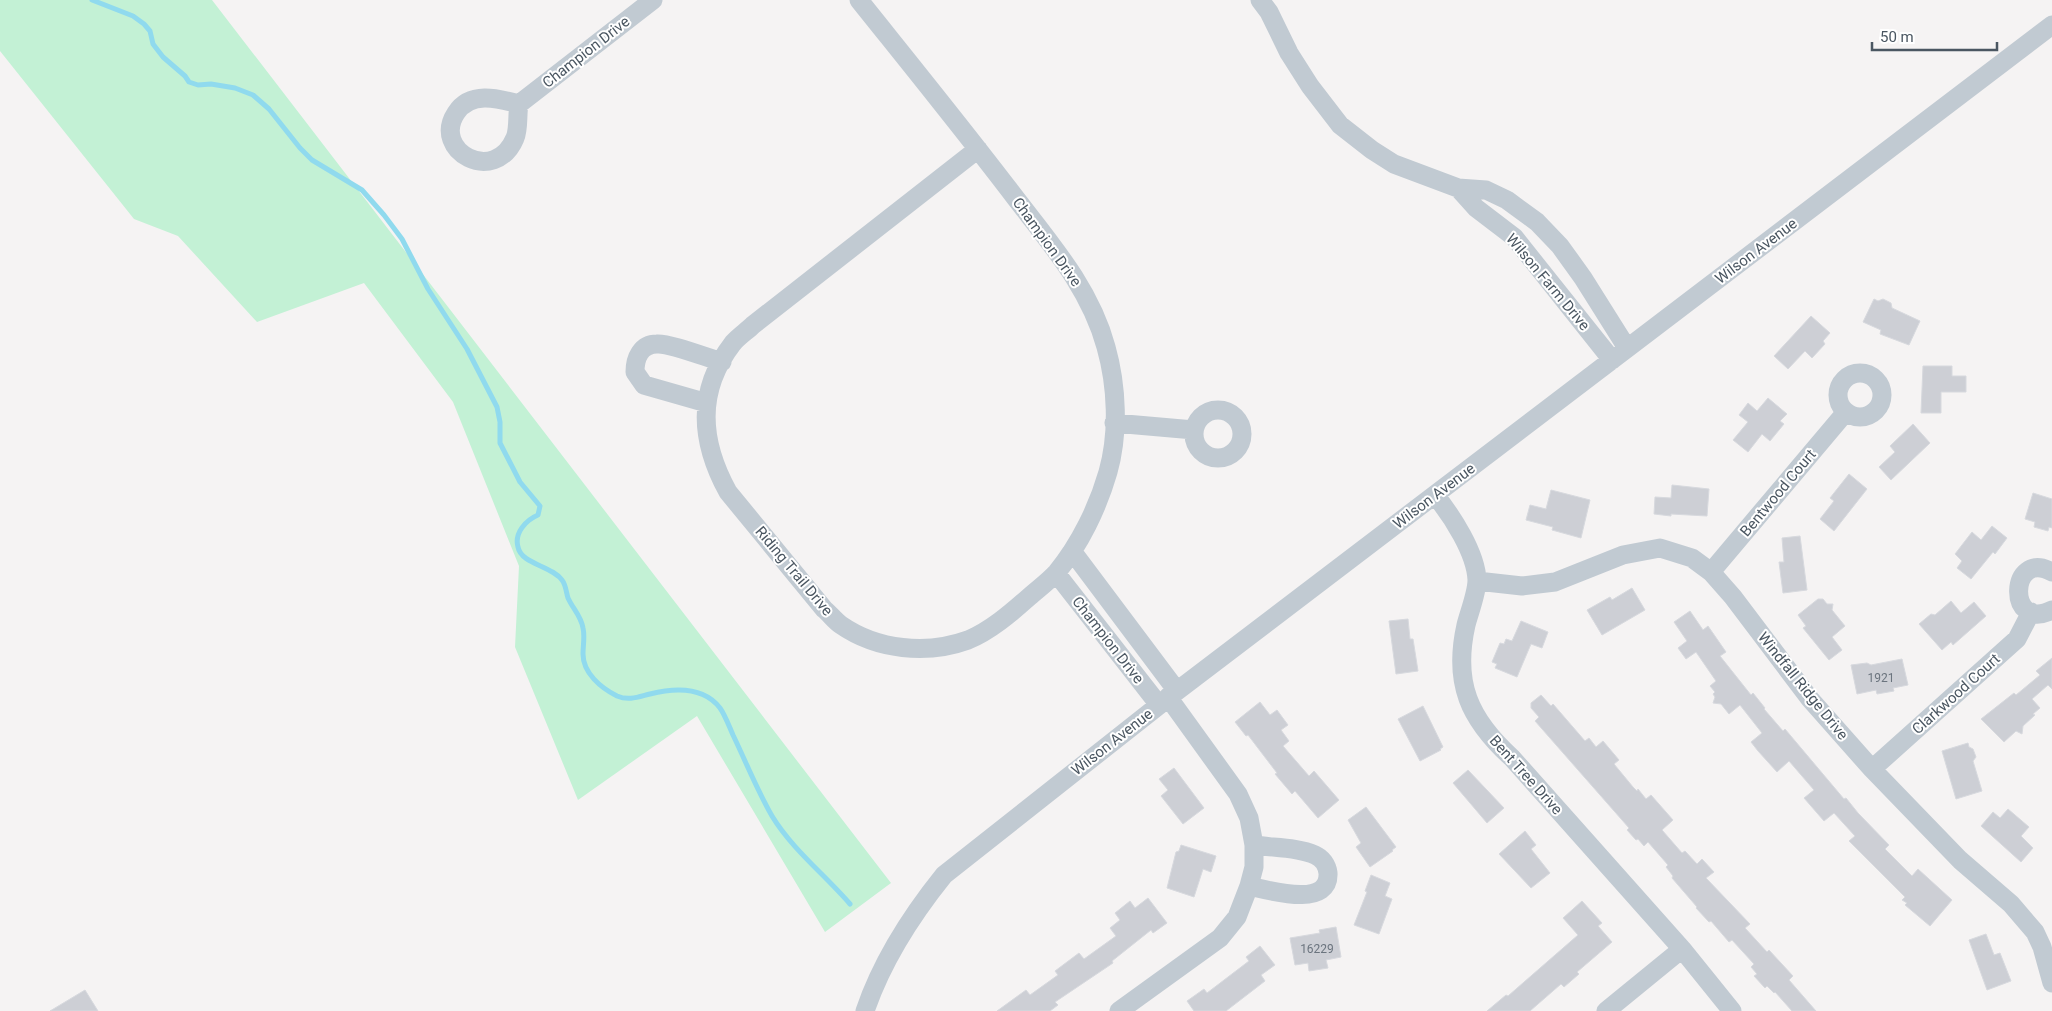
<svg xmlns="http://www.w3.org/2000/svg" width="2052" height="1011" viewBox="0 0 2052 1011" font-family="Roboto,sans-serif">
	<style>
		.green { fill: #c3f1d5 }
		.lines { fill: none; stroke-linecap: round; stroke-linejoin: round }
		.stream { stroke: #90daee; stroke-width: 5 }
		.building { fill: #cdcfd5; stroke: #d7d9de }
		.street { stroke: #c1cad2; stroke-width: 19 }
		.labels { text-anchor: middle; dominant-baseline: central; stroke-width: 4; stroke-linejoin: round; paint-order: stroke }
		.number-label { font-size: 12px; fill: #6b747e }
		.street-label { font-size: 15px; fill: #4a5661; stroke: #fff }
	</style>
	<rect width="100%" height="100%" fill="#f5f3f3"/>
	<!-- green -->
	<path class="green" d="M0,0H212L891,883L825,932L697,716L578,800L515,647L519,566L453,402L364,283L257,322L178,236L134,219L0,51Z"/>
	<g class="lines">
		<!-- stream -->
		<path class="stream" d="M92,0L133,16L144,24L150,31L153,44L163,57L185,76L189,82L198,85L211,84L235,88L253,95L269,109L300,148L312,160L362,190L384,215L402,239L428,289L467,349L497,407L500,422V443L520,482L540,506L538,515C526,520 514,533 518,547C521,564 552,566 562,580C566,585 566,592 568,598C573,609 581,616 583,628C585,636 583,645 583,654C583,673 601,688 617,696C629,701 638,697 650,694C674,688 703,686 720,708C725,715 729,726 733,735C746,762 757,790 772,816C792,849 825,875 850,904"/>
	</g>
	<!-- building -->
	<path class="building" d="M1874,299L1878,301L1883,299L1891,303L1892,308L1920,321L1909,345L1880,334L1881,330L1863,322Z
		M1811,316L1830,333L1823,341L1825,344L1812,358L1805,351L1788,369L1774,356Z
		M1923,366H1952V376H1966V392H1941V413H1921Z
		M1768,398L1787,414L1780,421L1784,424L1770,441L1762,434L1748,452L1733,440L1748,422L1739,415L1748,403L1757,411Z
		M1913,424L1930,443L1891,480L1879,467L1895,452L1890,446Z
		M1849,474L1867,489L1834,531L1820,519L1834,501L1830,498Z
		M1672,485L1709,489L1707,516L1671,514V516L1654,514L1655,497L1671,498Z
		M1551,490L1590,500L1581,538L1552,530L1553,527L1526,520L1530,505L1546,509Z
		M2033,493L2052,499V528L2049,527L2048,531L2034,527L2035,522L2025,519Z
		M1992,526L2007,538L1995,554L1993,552L1971,579L1957,568L1962,561L1955,554L1972,532L1981,540Z
		M1800,536L1807,590L1783,593L1779,562H1784L1782,538Z
		M1632,588L1645,610L1602,635L1587,610L1610,597L1612,600Z
		M1818,599H1823L1827,604H1833L1832,610L1845,626L1832,637L1842,650L1829,660L1803,628L1806,626L1798,615Z
		M1951,601L1961,613L1974,602L1986,616L1953,645L1951,642L1942,650L1919,624L1931,614L1935,615Z
		M1690,611L1703,630L1708,626L1726,652L1720,656L1751,695L1753,693L1765,708L1764,709L1783,731L1785,729L1844,799L1846,798L1858,813L1889,845L1885,849L1912,876L1918,869L1952,900L1930,926L1905,905L1907,903L1902,900L1905,897L1849,841L1855,836L1834,813L1824,821L1804,798L1814,790L1789,761L1777,772L1758,751L1751,742L1762,733L1740,705L1729,714L1721,704L1713,703L1715,697L1713,694L1715,692L1710,686L1716,681L1696,652L1686,659L1678,648L1687,641L1674,622Z
		M1408,619L1410,639H1413L1418,671L1396,674L1389,621Z
		M1521,621L1548,632L1542,648L1531,644L1517,677L1495,668L1497,664L1492,662L1500,643L1504,644L1506,639L1512,641Z
		M2052,658V689L2048,685L2032,699L2040,708L2033,714L2035,715L2023,726L2022,734L2016,731L2004,742L1981,719L2014,693L2016,695L2040,675L2036,671Z
		M1902,659L1908,685L1893,688L1894,691L1877,694L1876,690L1857,694L1851,665L1867,663L1871,665Z
		M1541,695L1551,706L1553,704L1585,741L1589,738L1596,747L1603,741L1619,760L1614,764L1633,787L1637,791L1638,789L1646,799L1651,795L1673,820L1662,830L1682,853L1685,851L1697,864L1702,859L1714,872L1706,878L1750,924L1745,928L1767,952L1769,950L1793,976L1789,980L1816,1011H1792L1775,992L1774,993L1767,986L1765,988L1754,976L1757,974L1751,967L1754,964L1732,940L1729,942L1711,921L1709,922L1696,908L1697,907L1672,878L1673,876L1666,867L1668,865L1648,842L1644,846L1638,839L1636,840L1627,830L1629,828L1535,721L1539,717L1531,708V703Z
		M1260,702L1270,715L1277,710L1288,725L1281,730L1289,741L1283,746L1309,776L1314,771L1339,800L1318,818L1295,791L1292,794L1275,774L1277,773L1248,735L1246,736L1235,722Z
		M1423,706L1443,747L1440,749L1441,750L1420,761L1398,719Z
		M1968,743L1969,747L1973,749L1976,757L1973,761L1982,791L1956,799L1942,751Z
		M1174,768L1204,808L1183,824L1161,796L1168,790L1159,779Z
		M1468,770L1504,808L1487,823L1453,783Z
		M1366,807L1396,847L1392,850L1393,851L1370,867L1356,847L1361,843L1348,820Z
		M2008,809L2029,827L2021,836L2033,848L2021,862L1981,826L1993,812L2000,818Z
		M1525,831L1536,845L1531,849L1550,873L1531,888L1499,854Z
		M1181,845L1216,856L1211,872L1203,869L1194,897L1167,888L1176,852L1179,851Z
		M1371,875L1390,883L1385,896L1392,899L1379,934L1354,925L1367,892L1365,891Z
		M1148,898L1167,923L1153,933L1151,930L1112,961L1113,963L1055,1002L1058,1005L1050,1011H997L1026,990L1030,995L1058,975L1055,971L1079,953L1084,959L1116,936L1110,928L1120,920L1115,913L1130,901L1135,908Z
		M1582,901L1602,923L1598,926L1612,942L1577,972L1579,974L1564,987L1561,984L1530,1011H1487L1506,995L1508,996L1578,935L1563,918Z
		M1336,927L1341,957L1326,960L1328,968L1309,971L1308,963L1295,965L1290,938L1320,933L1319,930Z
		M1986,934L1994,955L2000,953L2011,981L1987,990L1969,940Z
		M1260,946L1275,965L1261,975L1265,981L1226,1011H1194L1187,1001L1204,989L1207,993L1249,961L1246,957Z
		M85,990L98,1011H50Z"/>
	<g class="lines">
		<!-- street -->
		<path class="street" d="M859,0C911,65 963,129 1014,196C1050,243 1090,288 1106,347C1117,386 1119,433 1108,472C1098,507 1080,544 1057,572C1049,581 1038,589 1029,597C1011,613 990,631 968,640C927,655 877,650 841,625C835,621 830,614 824,609L728,492C700,441 696,391 733,343C739,336 747,331 753,325L978,149
			M1260,0L1269,12L1289,53L1310,86L1340,125L1372,150L1394,164L1458,188L1486,190L1507,200L1537,222L1560,246L1583,278L1627,348
			M519,104C497,98 470,91 456,113C431,151 495,186 515,138C519,129 517,114 519,104L653,0
			M1458,188L1476,208L1514,237L1612,360
			M1838 395a22 22 0 1 1 44 0a22 22 0 1 1-44 0Z
			M707,403L644,385L635,372C635,358 641,344 657,344C669,343 708,358 722,362
			M1194 434a24 24 0 1 1 48 0a24 24 0 1 1-48 0Z
			M1114,423L1194,430
			M1435,495C1452,516 1476,553 1477,580C1477,593 1469,613 1466,625C1453,683 1469,719 1512,758L1682,949L1732,1011
			M1072,551L1177,691
			M1711,572L1845,413
			M2052,572C2009,548 2006,633 2052,610
			M1056,573L1159,705
			M1477,581L1522,586L1555,582L1623,555L1660,548L1692,558L1711,572L1733,597L1810,699L1872,769L1960,860L2011,904L2035,932L2042,947L2052,983
			M1872,769L2017,639L2031,612
			M1249,886C1268,890 1330,909 1328,873C1327,865 1322,858 1315,855C1297,847 1273,848 1254,845
			M865,1011C882,961 911,916 944,875L1177,691L2052,25
			M1119,1011L1220,938L1237,917L1249,886L1254,867V845L1249,818L1238,794L1168,697
			M1606,1011L1682,949"/>
	</g>
	<g class="labels">
		<!-- number labels -->
		<g class="number-label">
			<text x="1881" y="678">1921</text>
			<text x="1317" y="949">16229</text>
		</g>
		<!-- street labels -->
		<g class="street-label">
			<text transform="translate(586 52) rotate(-38)">Champion Drive</text>
			<text transform="translate(1047 242) rotate(54)">Champion Drive</text>
			<text transform="translate(1756 251) rotate(-37)">Wilson Avenue</text>
			<text transform="translate(1548 282) rotate(50)">Wilson Farm Drive</text>
			<text transform="translate(1778 493) rotate(-50)">Bentwood Court</text>
			<text transform="translate(1434 496) rotate(-37)">Wilson Avenue</text>
			<text transform="translate(794 571) rotate(50)">Riding Trail Drive</text>
			<text transform="translate(1108 640) rotate(52)">Champion Drive</text>
			<text transform="translate(1803 686) rotate(51)">Windfall Ridge Drive</text>
			<text transform="translate(1956 694) rotate(-42)">Clarkwood Court</text>
			<text transform="translate(1112 742) rotate(-38)">Wilson Avenue</text>
			<text transform="translate(1526 775) rotate(48)">Bent Tree Drive</text>
		</g>
	</g>
	<!-- scale -->
	<path d="M1872 42v8h125v-8" fill="none" stroke="#4a5661" stroke-width="2.5"/>
	<text x="1880" y="42" font-size="15" fill="#4a5661" stroke="#ffffff" stroke-width="4" paint-order="stroke">50 m</text>
</svg>
